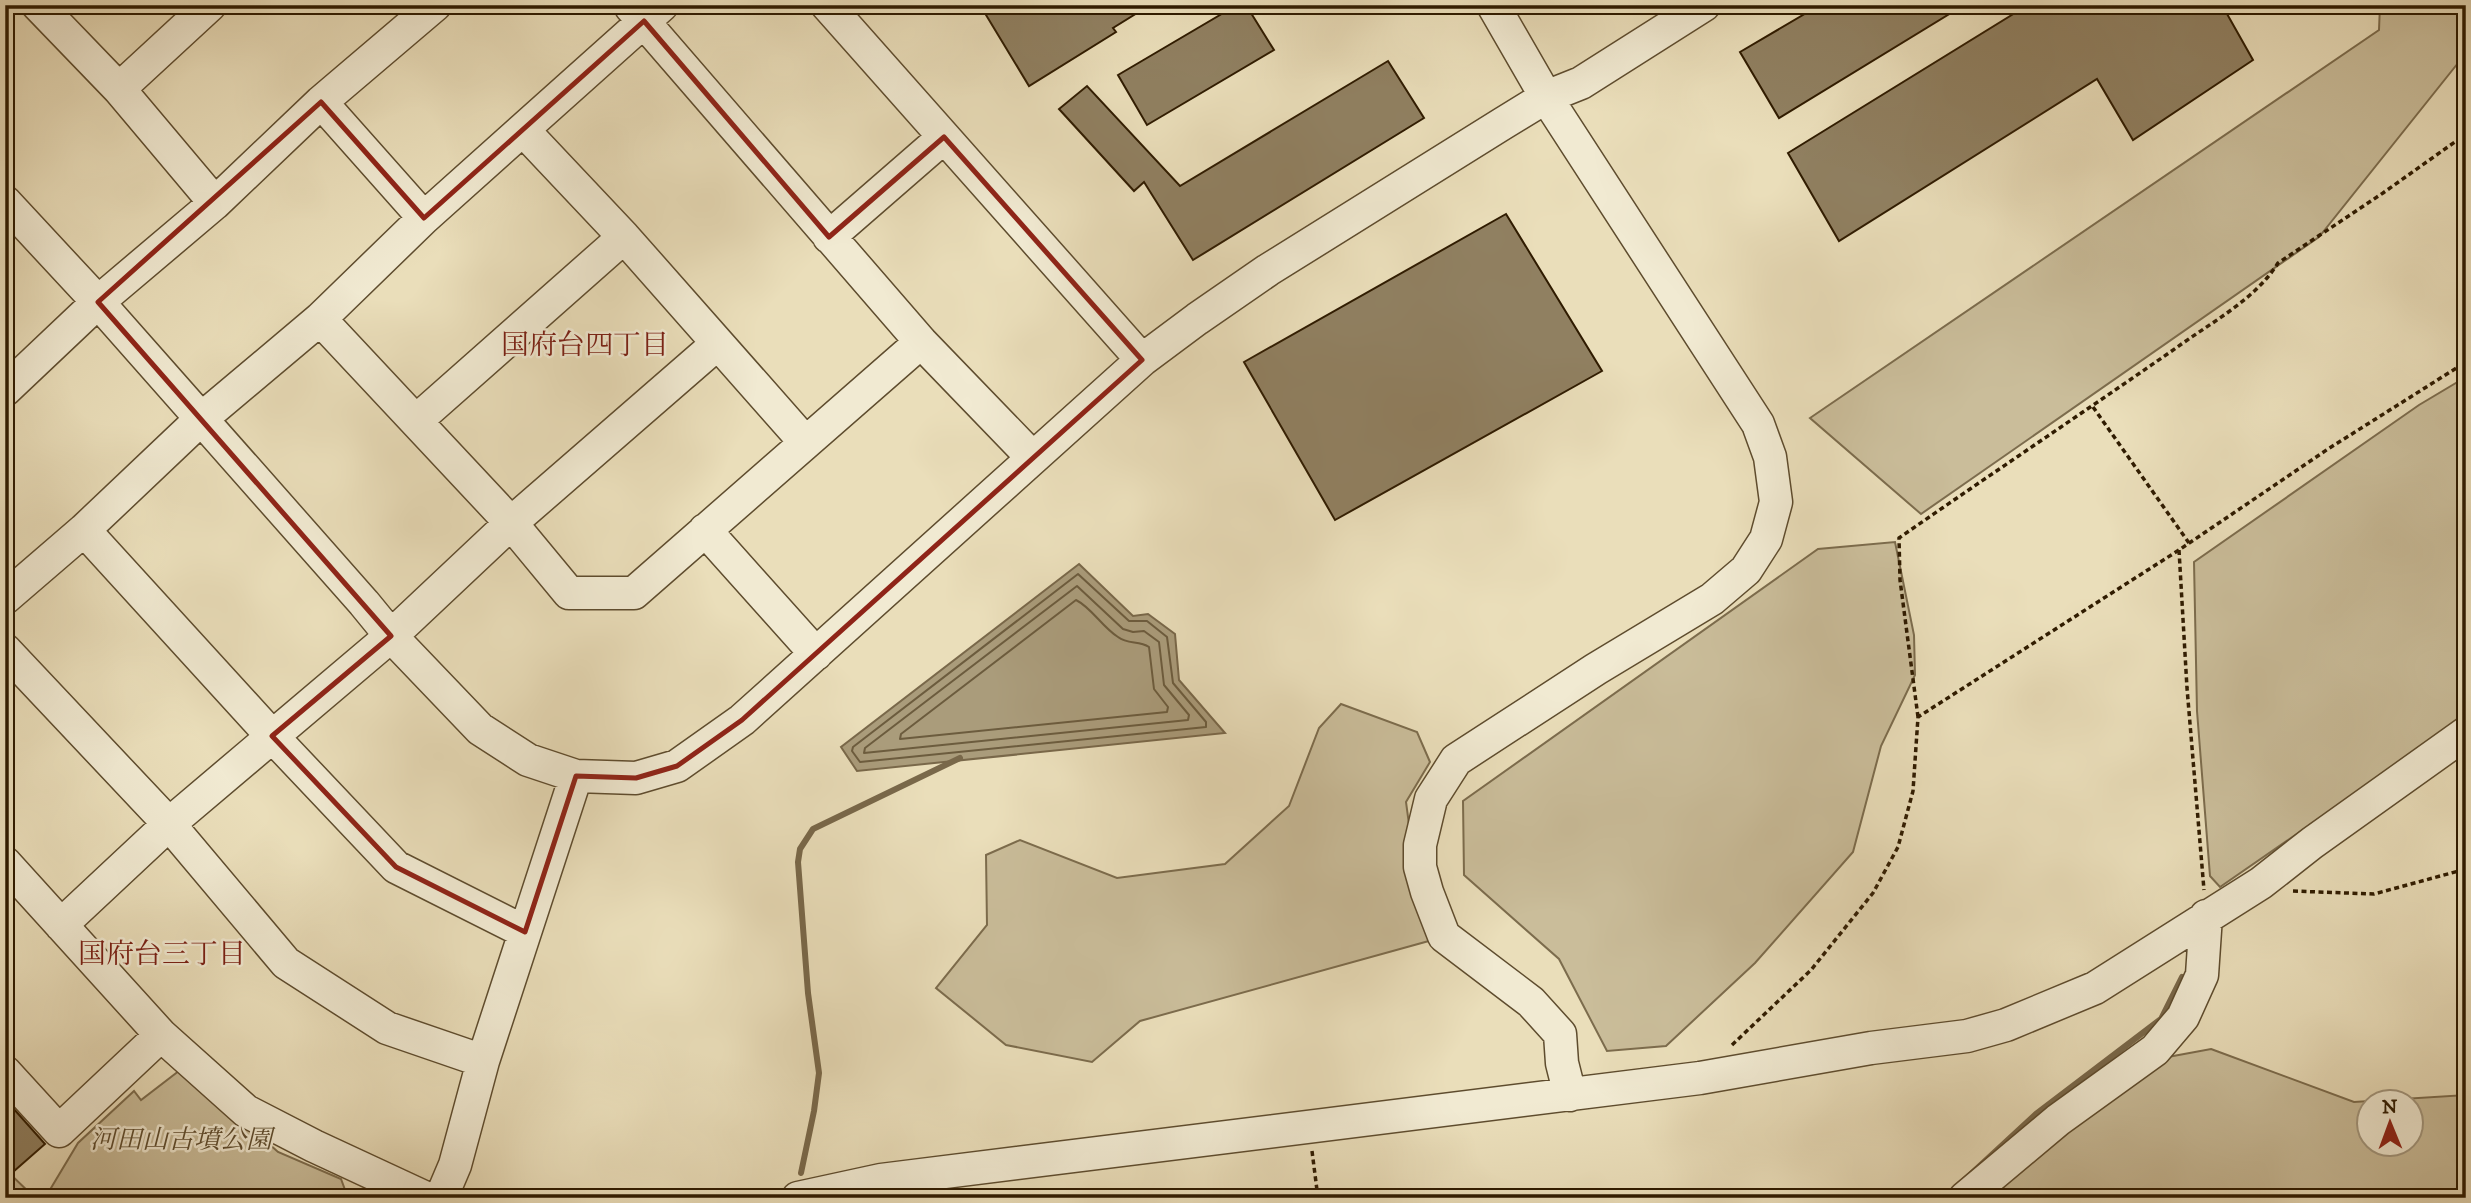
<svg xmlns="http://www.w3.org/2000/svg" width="2471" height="1203" viewBox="0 0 2471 1203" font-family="'IM FELL DW Pica','Noto Serif JP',serif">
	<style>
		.green { fill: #cabd9a; stroke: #7c6c4d; stroke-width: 2; fill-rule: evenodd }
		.water { fill: #aa9c7b; stroke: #79684a; stroke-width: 2 }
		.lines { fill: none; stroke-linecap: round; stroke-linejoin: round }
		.shore { stroke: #6c5c3e; stroke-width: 2 }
		.stream { stroke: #79684a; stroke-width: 6 }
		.building { fill: #908061; stroke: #2f1b00; stroke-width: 2 }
		.minor-casing { stroke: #5e4c2e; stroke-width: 35 }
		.path { stroke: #2f1b00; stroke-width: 3.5; stroke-dasharray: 5 3.5; stroke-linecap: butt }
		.minor { stroke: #f1ead2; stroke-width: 32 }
		.marked { fill: none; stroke: #8f2418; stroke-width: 5; stroke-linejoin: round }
		.labels { text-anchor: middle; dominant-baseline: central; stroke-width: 5; stroke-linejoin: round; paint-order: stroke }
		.park-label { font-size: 26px; font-style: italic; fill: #5e4c2e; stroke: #f1ead2 }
		.neighbourhood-label { font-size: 28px; fill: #7a1f14; stroke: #f1ead2 }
	</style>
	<rect width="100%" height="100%" fill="#eadeba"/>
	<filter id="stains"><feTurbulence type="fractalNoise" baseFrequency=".00286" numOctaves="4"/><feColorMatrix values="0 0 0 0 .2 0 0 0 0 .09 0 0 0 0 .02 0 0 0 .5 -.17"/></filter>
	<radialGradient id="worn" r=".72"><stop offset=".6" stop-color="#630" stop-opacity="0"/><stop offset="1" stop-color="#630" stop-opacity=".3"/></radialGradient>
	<!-- green -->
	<path class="green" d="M2380,5H2466V53L2319,237L1921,514L1810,418L2379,30Z
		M2466,377V717L2220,887L2210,876L2197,711L2194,562L2419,405Z
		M1895,542L1914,635L1915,675L1881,746L1853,852L1755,963L1666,1046L1607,1051L1559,959L1464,875L1463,801L1818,549Z
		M1341,704L1417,732L1430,762L1406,802L1417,884L1436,939L1140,1021L1092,1062L1006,1045L936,988L987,925L986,855L1020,840L1117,878L1225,864L1289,806L1319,728Z
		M2211,1049L2354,1102L2466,1095V1198H1976L2141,1062ZM2370,1102H2412V1144H2370Z
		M184,1067L278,1152L341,1179L348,1198H45L78,1143L134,1091L141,1100Z
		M5,1169L35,1198H5Z"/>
	<!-- water -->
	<path class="water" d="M1079,564L1133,616L1148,614L1175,634L1179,680L1225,733L857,771L841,747Z"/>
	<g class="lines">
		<!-- shore -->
		<path class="shore" d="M1078,574L1129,621H1147L1167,637L1173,683L1206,722V727L860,762L852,751L853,747Z
			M1077,586L1123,629L1133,632L1144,631L1159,642L1164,685L1189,715L1188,720L864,753L865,748Z
			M1076,600C1092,608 1102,627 1118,637C1128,645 1139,640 1149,647L1154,689L1168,707L1167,712L900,739L901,734Z"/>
		<!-- stream -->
		<path class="stream" d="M801,1173L814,1111L819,1073L808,993L798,862L800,849L813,829L960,758
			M1945,1198L2036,1114L2161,1019L2182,977"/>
	</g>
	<!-- building -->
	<path class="building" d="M980,5H1150L1113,28L1116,32L1029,86Z
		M1237,5H1246L1274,50L1147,125L1118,75Z
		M1820,5H1964L1779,118L1740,52Z
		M2028,5H2222L2253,60L2133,140L2097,79L1839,241L1788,153Z
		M1388,61L1424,118L1193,260L1144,182L1134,191L1059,109L1087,86L1180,186Z
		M1506,214L1602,371L1335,520L1244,362Z
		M5,1099L45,1144L5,1179Z"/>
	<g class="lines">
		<!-- minor casing -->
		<g class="minor-casing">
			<path id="minor" d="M38,5L119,89L215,203
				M827,5L1142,360
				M1493,5L1546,97L1758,424L1770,457L1776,502L1766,539L1746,570L1712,599L1596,669L1456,760L1431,799L1420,845V867L1427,892L1444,936L1531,1002L1560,1034L1562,1063L1570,1095
				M631,7L921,342L1033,458
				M119,89L210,5
				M321,102L424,218
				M524,131L624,237L805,442
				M5,202L98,302L364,603L391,636L480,729L528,760L576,776L636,778L677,766L742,720L1142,360L1197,319L1268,270L1502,124L1546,97L1581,83L1704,5
				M829,237L944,137
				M320,319L511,523L569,593H634L921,342
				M5,390L98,302L215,203L321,102L435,5
				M416,421L624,237
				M84,530L272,736L396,867L525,932
				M705,530L816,654
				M5,598L84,530L200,420L320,319L424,218L662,5
				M5,650L169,824L286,963L387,1028L483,1061
				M5,863L161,1035L246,1111L314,1146L426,1198
				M61,925L169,824L391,636L511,523L717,344
				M5,1072L59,1131L161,1035
				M441,1198L455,1165L483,1061L576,776
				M798,1198L881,1180L1700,1078L1871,1048L1967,1036L2006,1025L2095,988L2261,883L2312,843L2466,733
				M1965,1198L2058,1120L2155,1050L2183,1017L2202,975L2206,916"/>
		</g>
		<!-- path -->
		<path class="path" d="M2093,407L2189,543
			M2179,550L2187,688L2204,890
			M1918,717L1900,580L1899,538C1991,474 2084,412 2176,348C2210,323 2255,300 2278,263L2383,193L2466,134
			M2293,891L2374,894L2466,869
			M1732,1045L1811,970L1873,893L1898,847L1913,791L1918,717L2179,550L2328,449L2466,362
			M1312,1151L1318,1198"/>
		<!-- minor -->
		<use href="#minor" class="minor"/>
	</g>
	<!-- marked area -->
	<path class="marked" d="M644,21L829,237L944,137L1142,360L742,720L677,766L636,778L576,776L525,932L396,867L272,736L391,636L98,302L321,102L424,218Z"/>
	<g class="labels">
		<!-- park labels -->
		<g class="park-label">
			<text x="181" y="1140">河田山古墳公園</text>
		</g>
		<!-- neighbourhood labels -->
		<g class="neighbourhood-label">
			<text x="585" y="345">国府台四丁目</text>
			<text x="162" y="954">国府台三丁目</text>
		</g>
	</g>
	<!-- margin -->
	<rect width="2471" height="1203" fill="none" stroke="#eadeba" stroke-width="28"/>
	<rect x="7" y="7" width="2457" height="1189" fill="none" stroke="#2f1b00" stroke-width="3.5"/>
	<rect x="14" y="14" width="2443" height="1175" fill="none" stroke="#2f1b00" stroke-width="2"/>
	<!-- north arrow -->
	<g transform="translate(2390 1123) rotate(359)"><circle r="33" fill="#f1ead2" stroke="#a3977e" stroke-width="2"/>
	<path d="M0-5L12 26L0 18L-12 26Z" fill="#8f2418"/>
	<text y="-10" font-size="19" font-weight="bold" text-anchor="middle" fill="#2f1b00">N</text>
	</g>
	<rect width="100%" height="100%" filter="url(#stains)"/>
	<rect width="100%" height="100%" fill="url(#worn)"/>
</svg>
